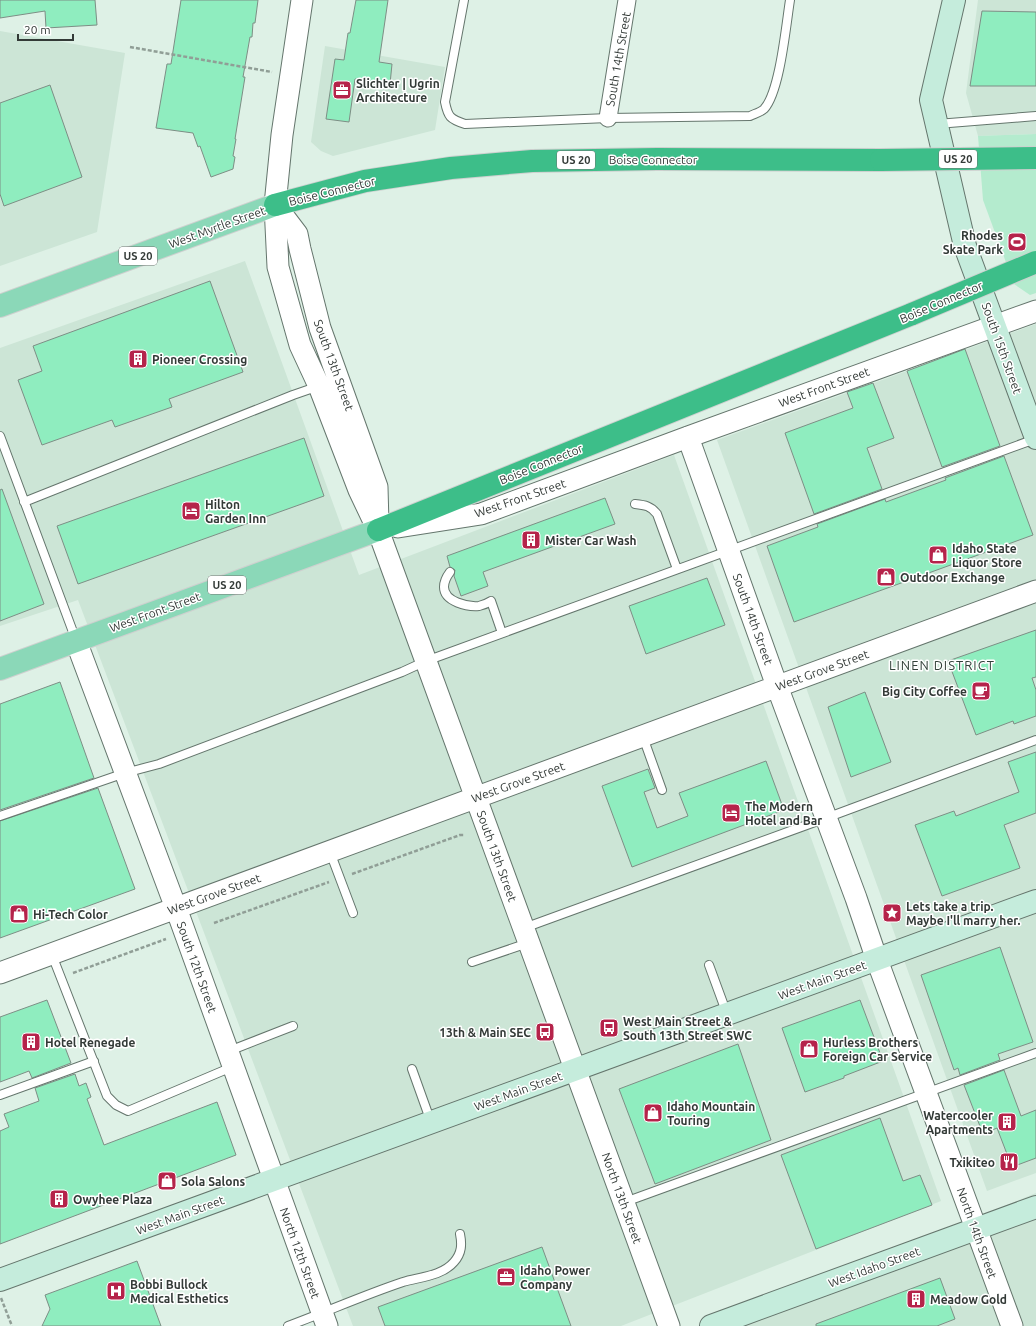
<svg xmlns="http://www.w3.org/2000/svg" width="1036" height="1326" viewBox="0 0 1036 1326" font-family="Ubuntu,sans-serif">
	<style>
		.built { fill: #cce5d6 }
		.green { fill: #b4ebce }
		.building { fill: #8fedbf; stroke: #7d8e85 }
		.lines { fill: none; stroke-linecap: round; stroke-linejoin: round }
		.service-casing { stroke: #65766d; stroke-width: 10 }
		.minor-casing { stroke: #65766d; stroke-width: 19 }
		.tertiary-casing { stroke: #65766d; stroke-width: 23 }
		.secondary-casing { stroke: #65766d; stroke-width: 24 }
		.primary-casing { stroke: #ced0cf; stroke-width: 24 }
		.motorway-casing { stroke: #ced0cf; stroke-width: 24 }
		.path { stroke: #909e96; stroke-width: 2.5; stroke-dasharray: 4 2; stroke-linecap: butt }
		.service { stroke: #fff; stroke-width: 8 }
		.minor { stroke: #fff; stroke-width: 17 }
		.tertiary { stroke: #fff; stroke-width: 21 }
		.secondary { stroke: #c5ecdc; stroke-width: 22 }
		.primary { stroke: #8bd8b8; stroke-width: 22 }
		.motorway { stroke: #3dbe89; stroke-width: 22 }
		.motorway-bridge-casing { stroke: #ced0cf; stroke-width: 24; stroke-linecap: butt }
		.motorway-bridge { stroke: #3dbe89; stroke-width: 22 }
		.labels { text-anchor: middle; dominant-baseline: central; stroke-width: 3; stroke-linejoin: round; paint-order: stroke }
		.shield { fill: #fff; stroke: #707573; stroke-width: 1 }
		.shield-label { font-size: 11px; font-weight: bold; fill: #333a37 }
		.street-label { font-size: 12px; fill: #333a37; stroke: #fff }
		.poi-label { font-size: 12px; font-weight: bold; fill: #333a37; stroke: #fff; text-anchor: start }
		.neighbourhood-label { font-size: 13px; letter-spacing: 1px; fill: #33423a; stroke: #fff }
	</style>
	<rect width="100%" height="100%" fill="#def1e6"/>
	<!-- built -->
	<path class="built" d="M978,0H1036V134L978,136L966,93Z
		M0,31L125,53L97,232L0,266Z
		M325,46L445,67L435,130L333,156L321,151L311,142Z
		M245,261L359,575L674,455L941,1201L621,1326H353L78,600L0,626V348Z
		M1036,324V1173L987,1191L717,440Z
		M1036,1193V1326H716Z"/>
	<!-- green -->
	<path class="green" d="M1036,134V293L1030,295L1014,284L983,200L978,136Z"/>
	<!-- building -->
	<path class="building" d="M0,0H95L97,25L46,28L45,11L0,18Z
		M181,0H258L255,23H253L252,37H250L243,77H245L235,139H236L233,156L235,157L233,169L211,177L200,146L198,147L193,133L156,128L167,64H171Z
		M356,0H388L379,62L392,64L390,84L355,79L349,122L326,119L335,59L344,60L348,33H350Z
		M982,11L1036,12V86H970Z
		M50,85L82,177L4,206L0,194V103Z
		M210,281L243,372L169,399L172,407L115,427L112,420L42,445L18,380L42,371L33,346Z
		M965,349L1000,446L942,467L907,371Z
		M873,383L894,438L867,448L882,489L814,514L785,433L853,408L847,392Z
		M304,438L324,496L78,584L57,526Z
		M1004,456L1033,535L794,622L767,546L818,527L817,524L885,499L886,502L946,480L945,478Z
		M2,489L44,604L0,621V490Z
		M605,498L615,524L483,572L488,586L461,596L454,576L455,570L450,567L447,556Z
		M707,578L725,625L646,654L629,606Z
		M1036,630V677L1032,678L1036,690V716L1014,724L1013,721L976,735L948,661Z
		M60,682L94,778L0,810V704Z
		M865,692L891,762L851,777L828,707Z
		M1036,752V813L1004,825L1020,868L942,896L915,825L954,811L956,816L1019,792L1008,762Z
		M766,761L784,810L632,867L602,786L648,769L655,788L644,792L657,828L688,816L679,793Z
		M98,788L135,889L0,938V821Z
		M1000,947L1033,1042L998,1054L1000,1060L960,1075L958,1068L954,1070L921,975Z
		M47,1000L71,1063L32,1078L29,1071L0,1082V1017Z
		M860,1000L883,1061L844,1076V1078L805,1092L782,1028Z
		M738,1044L771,1140L655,1184L619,1089Z
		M1004,1070L1021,1116L1036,1110V1158L1012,1167L997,1128L983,1134L964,1085Z
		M75,1074L79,1086L86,1083L91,1097L87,1099L104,1145L217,1102L236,1155L0,1244V1131L9,1127L4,1114L39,1101L35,1088Z
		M880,1118L903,1181L920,1175L932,1205L816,1249L781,1155Z
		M542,1247L571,1326H385L378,1307Z
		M137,1261L161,1326H42L50,1309L45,1295Z
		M940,1278L955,1319L937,1326H816V1324Z"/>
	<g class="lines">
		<!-- service casing -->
		<g class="service-casing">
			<path id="service" d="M464,0L445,102C448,117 450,119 465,124L608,118L750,116C754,114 761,112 764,109C780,92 786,25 790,0
				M937,124L1036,116
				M0,436L76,640
				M24,502L293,395L319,386
				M635,504C645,505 651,506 657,514L677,569
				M450,572C447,576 444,581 444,587C444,602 468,607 479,606C483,605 488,603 491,601L502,633
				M643,737L662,790
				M0,816L125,773L159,764L402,672L426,661L1035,439
				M330,852L353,913
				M524,928L826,818L1036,740
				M52,955L107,1096L116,1105L128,1111L232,1067
				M472,962L528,943
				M709,965L727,1014
				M229,1051L293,1026
				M412,1069L431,1122
				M0,1095L94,1061
				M625,1202L1036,1053
				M288,1326C326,1312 364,1295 403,1282C420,1277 442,1276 454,1262C462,1253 462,1244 460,1234"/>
		</g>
		<!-- minor casing -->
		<g class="minor-casing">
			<path id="minor" d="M608,118L627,0"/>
		</g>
		<!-- tertiary casing -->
		<g class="tertiary-casing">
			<path id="tertiary" d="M302,0L282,135L275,205L278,267L300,345L319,386L359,490L378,530L669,1326
				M275,205L297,234L300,249L320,328L377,487L378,524
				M688,437L777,686L856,898L877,960L1012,1326
				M398,527L481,514L688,437L1036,311
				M76,641L176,908L327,1326
				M0,973L1036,591"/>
		</g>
		<!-- secondary casing -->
		<g class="secondary-casing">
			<path id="secondary" d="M954,0L931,100L965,246L1036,438
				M0,1280L1036,901
				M711,1326L1036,1207"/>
		</g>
		<!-- primary casing -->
		<g class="primary-casing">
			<path id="primary" d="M0,306L275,205
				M0,669L378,530"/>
		</g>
		<!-- motorway casing -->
		<g class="motorway-casing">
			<path id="motorway" d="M275,205L365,181L451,168L532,161L657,159L881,160
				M378,530L912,314"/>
		</g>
		<!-- path -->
		<path class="path" d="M130,47L272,72
			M352,874L460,835H464
			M214,923L329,882
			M73,973L166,939
			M1,1298L12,1326"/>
		<!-- service -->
		<use href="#service" class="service"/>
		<!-- minor -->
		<use href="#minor" class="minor"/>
		<!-- tertiary -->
		<use href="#tertiary" class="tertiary"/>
		<!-- secondary -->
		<use href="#secondary" class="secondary"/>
		<!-- primary -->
		<use href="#primary" class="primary"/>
		<!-- motorway -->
		<use href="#motorway" class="motorway"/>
		<!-- motorway-bridge casing -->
		<g class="motorway-bridge-casing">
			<path id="motorway-bridge" d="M881,160L1036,158
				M912,314L1036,262"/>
		</g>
		<!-- motorway-bridge -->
		<use href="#motorway-bridge" class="motorway-bridge"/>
	</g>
	<!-- icons -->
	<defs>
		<g id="office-square" transform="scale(1)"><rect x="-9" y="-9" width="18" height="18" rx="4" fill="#b5234a" stroke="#fff"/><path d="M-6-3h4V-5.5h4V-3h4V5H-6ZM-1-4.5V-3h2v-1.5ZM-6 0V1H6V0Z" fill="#fff"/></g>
		<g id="stadium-square" transform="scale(1)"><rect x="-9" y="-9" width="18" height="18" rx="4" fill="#b5234a" stroke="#fff"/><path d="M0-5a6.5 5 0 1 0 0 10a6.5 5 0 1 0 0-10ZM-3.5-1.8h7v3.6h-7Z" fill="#fff"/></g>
		<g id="building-square" transform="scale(1)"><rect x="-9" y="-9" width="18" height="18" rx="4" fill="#b5234a" stroke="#fff"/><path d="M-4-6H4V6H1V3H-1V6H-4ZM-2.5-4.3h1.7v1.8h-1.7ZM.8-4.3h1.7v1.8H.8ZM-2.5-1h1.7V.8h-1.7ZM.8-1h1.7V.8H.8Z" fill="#fff"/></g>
		<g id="hotel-square" transform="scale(1)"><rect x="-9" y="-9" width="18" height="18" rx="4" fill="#b5234a" stroke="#fff"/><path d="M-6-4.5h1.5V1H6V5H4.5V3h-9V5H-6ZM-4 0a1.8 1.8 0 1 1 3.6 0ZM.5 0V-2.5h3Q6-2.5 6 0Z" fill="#fff"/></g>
		<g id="shop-square" transform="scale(1)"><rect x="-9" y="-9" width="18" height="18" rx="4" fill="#b5234a" stroke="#fff"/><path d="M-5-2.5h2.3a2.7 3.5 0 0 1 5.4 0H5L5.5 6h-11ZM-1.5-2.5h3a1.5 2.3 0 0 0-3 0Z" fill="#fff"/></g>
		<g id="cafe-square" transform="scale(1)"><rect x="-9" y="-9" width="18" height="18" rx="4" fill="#b5234a" stroke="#fff"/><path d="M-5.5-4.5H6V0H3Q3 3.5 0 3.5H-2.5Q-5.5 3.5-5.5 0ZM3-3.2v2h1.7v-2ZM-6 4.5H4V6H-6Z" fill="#fff"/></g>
		<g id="sight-square" transform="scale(1)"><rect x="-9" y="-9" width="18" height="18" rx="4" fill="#b5234a" stroke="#fff"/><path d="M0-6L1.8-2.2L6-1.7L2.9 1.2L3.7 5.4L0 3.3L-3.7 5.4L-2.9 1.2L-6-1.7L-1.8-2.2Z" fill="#fff"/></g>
		<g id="bus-square" transform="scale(1)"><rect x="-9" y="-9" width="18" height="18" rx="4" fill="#b5234a" stroke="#fff"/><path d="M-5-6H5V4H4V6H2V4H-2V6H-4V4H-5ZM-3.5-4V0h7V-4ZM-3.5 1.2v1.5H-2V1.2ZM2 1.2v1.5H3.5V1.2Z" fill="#fff"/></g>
		<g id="restaurant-square" transform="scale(1)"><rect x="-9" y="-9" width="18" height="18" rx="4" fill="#b5234a" stroke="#fff"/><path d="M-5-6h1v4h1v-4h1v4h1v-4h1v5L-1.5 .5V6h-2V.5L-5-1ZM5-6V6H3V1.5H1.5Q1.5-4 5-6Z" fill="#fff"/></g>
		<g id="hospital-square" transform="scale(1)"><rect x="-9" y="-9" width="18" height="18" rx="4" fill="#b5234a" stroke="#fff"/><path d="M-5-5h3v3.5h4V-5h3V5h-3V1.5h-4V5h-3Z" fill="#fff"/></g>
	</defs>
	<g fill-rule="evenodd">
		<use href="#office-square" x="342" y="90"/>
		<use href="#stadium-square" x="1017" y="242"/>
		<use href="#building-square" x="138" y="359"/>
		<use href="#hotel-square" x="191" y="511"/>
		<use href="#building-square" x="531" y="540"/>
		<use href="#shop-square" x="938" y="555"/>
		<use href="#shop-square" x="886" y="577"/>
		<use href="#cafe-square" x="981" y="691"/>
		<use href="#hotel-square" x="731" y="813"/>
		<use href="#sight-square" x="892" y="913"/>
		<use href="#shop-square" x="19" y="914"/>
		<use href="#bus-square" x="609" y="1028"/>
		<use href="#bus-square" x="545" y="1032"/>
		<use href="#building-square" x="31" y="1042"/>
		<use href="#shop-square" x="809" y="1049"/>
		<use href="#shop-square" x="653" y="1113"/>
		<use href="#building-square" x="1007" y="1122"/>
		<use href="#restaurant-square" x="1009" y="1162"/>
		<use href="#shop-square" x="167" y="1181"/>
		<use href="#building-square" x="59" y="1199"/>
		<use href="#office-square" x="506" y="1277"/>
		<use href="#hospital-square" x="116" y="1291"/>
		<use href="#building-square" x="916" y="1299"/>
	</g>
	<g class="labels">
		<!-- shield labels -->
		<g class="shield">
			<rect x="939" y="150" width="38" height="18" rx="3"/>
			<rect x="557" y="151" width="38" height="18" rx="3"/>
			<rect x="119" y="247" width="38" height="18" rx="3"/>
			<rect x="208" y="576" width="38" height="18" rx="3"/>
		</g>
		<g class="shield-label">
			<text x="958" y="159">US 20</text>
			<text x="576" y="160">US 20</text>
			<text x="138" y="256">US 20</text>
			<text x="227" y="585">US 20</text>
		</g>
		<!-- street labels -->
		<g class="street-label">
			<text transform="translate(618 59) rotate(-80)">South 14th Street</text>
			<text x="653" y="159">Boise Connector</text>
			<text transform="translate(332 191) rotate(-14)">Boise Connector</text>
			<text transform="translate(217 227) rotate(-20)">West Myrtle Street</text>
			<text transform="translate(941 302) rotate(-23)">Boise Connector</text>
			<text transform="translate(1002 348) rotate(70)">South 15th Street</text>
			<text transform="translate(334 365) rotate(70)">South 13th Street</text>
			<text transform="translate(824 387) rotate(-20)">West Front Street</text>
			<text transform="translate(541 464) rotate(-22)">Boise Connector</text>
			<text transform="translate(520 498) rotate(-19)">West Front Street</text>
			<text transform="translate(155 612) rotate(-20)">West Front Street</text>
			<text transform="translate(753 619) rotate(70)">South 14th Street</text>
			<text transform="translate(822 670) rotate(-20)">West Grove Street</text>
			<text transform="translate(518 782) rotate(-20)">West Grove Street</text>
			<text transform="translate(497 856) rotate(70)">South 13th Street</text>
			<text transform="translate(214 894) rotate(-20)">West Grove Street</text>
			<text transform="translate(197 967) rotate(70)">South 12th Street</text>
			<text transform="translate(822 980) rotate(-20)">West Main Street</text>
			<text transform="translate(518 1091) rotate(-20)">West Main Street</text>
			<text transform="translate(622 1198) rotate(70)">North 13th Street</text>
			<text transform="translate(180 1215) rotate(-20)">West Main Street</text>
			<text transform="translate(977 1233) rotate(70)">North 14th Street</text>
			<text transform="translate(300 1253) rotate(70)">North 12th Street</text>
			<text transform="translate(874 1267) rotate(-20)">West Idaho Street</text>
		</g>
		<!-- poi labels -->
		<g class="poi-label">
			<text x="356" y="83">Slichter | Ugrin<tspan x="356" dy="14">Architecture</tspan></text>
			<text x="1003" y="235" text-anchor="end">Rhodes<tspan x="1003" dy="14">Skate Park</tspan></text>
			<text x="152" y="359">Pioneer Crossing</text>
			<text x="205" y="504">Hilton<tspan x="205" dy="14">Garden Inn</tspan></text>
			<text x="545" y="540">Mister Car Wash</text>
			<text x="952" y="548">Idaho State<tspan x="952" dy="14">Liquor Store</tspan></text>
			<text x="900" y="577">Outdoor Exchange</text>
			<text x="967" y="691" text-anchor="end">Big City Coffee</text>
			<text x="745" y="806">The Modern<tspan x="745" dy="14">Hotel and Bar</tspan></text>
			<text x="906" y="906">Lets take a trip.<tspan x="906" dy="14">Maybe I'll marry her.</tspan></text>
			<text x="33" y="914">Hi-Tech Color</text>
			<text x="623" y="1021">West Main Street &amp;<tspan x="623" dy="14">South 13th Street SWC</tspan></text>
			<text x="531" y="1032" text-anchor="end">13th &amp; Main SEC</text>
			<text x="45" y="1042">Hotel Renegade</text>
			<text x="823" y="1042">Hurless Brothers<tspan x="823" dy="14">Foreign Car Service</tspan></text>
			<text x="667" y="1106">Idaho Mountain<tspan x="667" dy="14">Touring</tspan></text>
			<text x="993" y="1115" text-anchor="end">Watercooler<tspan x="993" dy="14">Apartments</tspan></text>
			<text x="995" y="1162" text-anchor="end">Txikiteo</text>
			<text x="181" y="1181">Sola Salons</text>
			<text x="73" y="1199">Owyhee Plaza</text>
			<text x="520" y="1270">Idaho Power<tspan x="520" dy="14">Company</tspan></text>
			<text x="130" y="1284">Bobbi Bullock<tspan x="130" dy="14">Medical Esthetics</tspan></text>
			<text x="930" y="1299">Meadow Gold</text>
		</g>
		<!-- neighbourhood labels -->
		<g class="neighbourhood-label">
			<text x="942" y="665">LINEN DISTRICT</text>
		</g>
	</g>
	<!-- scale -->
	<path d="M18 34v6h55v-6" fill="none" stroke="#333a37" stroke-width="2"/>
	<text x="24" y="34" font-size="12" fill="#333a37" stroke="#ffffff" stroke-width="3" paint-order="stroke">20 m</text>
</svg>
